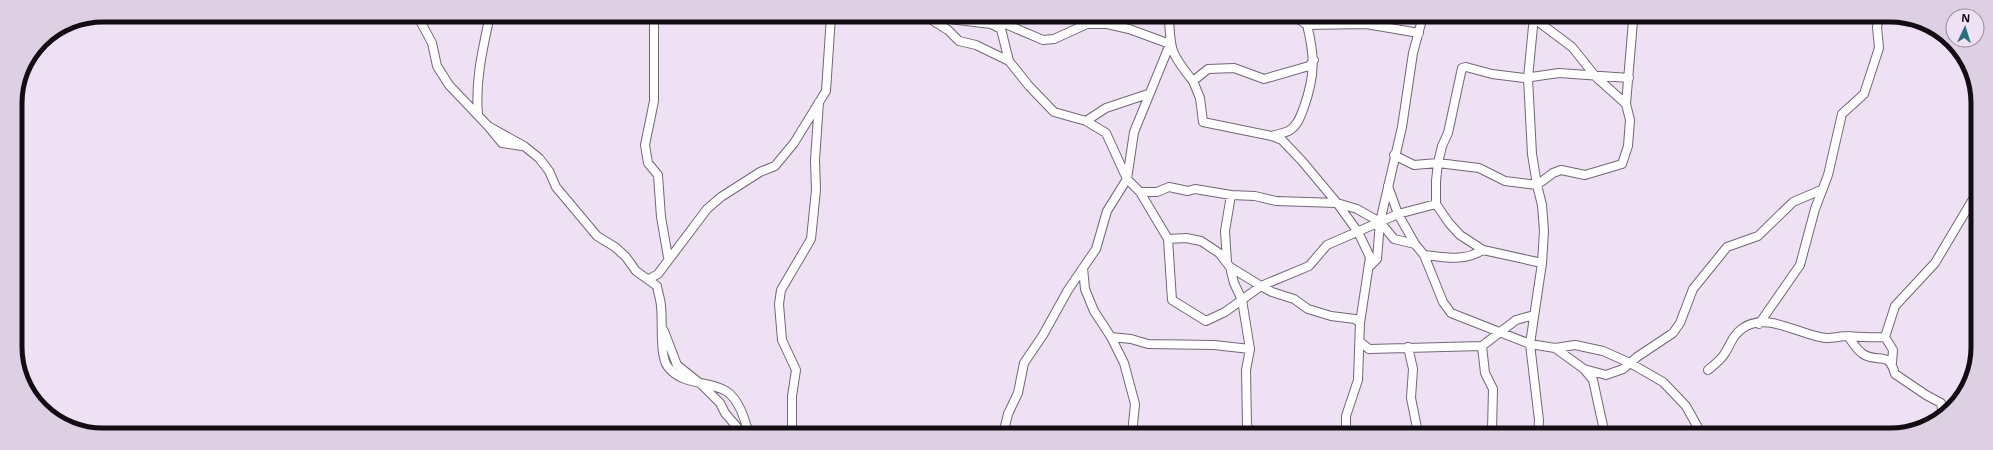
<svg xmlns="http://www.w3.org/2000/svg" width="1993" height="450" viewBox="0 0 1993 450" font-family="'Noto Sans',sans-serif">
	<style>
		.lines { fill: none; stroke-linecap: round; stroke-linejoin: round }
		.minor-casing { stroke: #736777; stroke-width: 10 }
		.minor { stroke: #fff; stroke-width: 8 }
		.rim { fill: none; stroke: #120d13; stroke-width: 5 }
	</style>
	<rect width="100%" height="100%" fill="#eee1f4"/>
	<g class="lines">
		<!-- minor casing -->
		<g class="minor-casing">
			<path id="minor" d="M417,15L432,43L437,66L449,85L488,126L524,146L539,158L549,171L556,187L597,236L615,247L626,257L636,271L657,286C658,293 661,300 661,307C663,321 659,356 668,367C683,386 707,380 726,391C739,399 745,420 749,434
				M654,16V101L645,145L648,163L658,175L661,217L668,257
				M925,16L991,24L1003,23L1043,40L1054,39L1087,24H1107L1129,29L1170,44
				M1169,16C1170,50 1171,54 1193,81L1208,69L1234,68L1264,79L1309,66L1314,60
				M1534,16L1528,78L1532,154L1537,185L1542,205L1544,231L1542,263L1530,344L1539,420L1538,435
				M1538,16L1540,23L1572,47L1596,77L1626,104
				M927,17L948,30L959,41L976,45L1009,61
				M991,24L1001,29L1009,61L1029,86L1054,112L1086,121L1106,133L1127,179L1140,192L1168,239L1172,300L1206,321L1225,312L1261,286L1309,266L1327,245L1398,214L1436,204
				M1307,25L1366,24L1419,33
				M1962,58L1976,88
				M1193,81L1200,98L1203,122L1272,136L1282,140L1302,161L1337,203L1358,232L1370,257L1360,323
				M478,114C475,80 483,48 490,15
				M1086,121L1106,108L1148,94
				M488,126L502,143L522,146
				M1272,136C1277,134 1286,133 1290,130C1298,125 1301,115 1304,107C1315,76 1315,56 1307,25L1294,16
				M1394,155L1414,165L1438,163L1479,168L1505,181L1537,185L1553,173L1561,170L1585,175L1622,164L1628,146L1630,120L1626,104L1633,21L1636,16
				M1388,186L1398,214L1415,244
				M1140,192H1157L1169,187L1188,191L1195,189L1231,195L1255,196L1276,201L1337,203L1357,209L1380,222L1394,239L1415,244L1424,255L1443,302L1451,313L1530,344L1555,348L1575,345L1603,351L1630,363L1663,382L1686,406L1702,435
				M1168,239L1186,238L1201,241L1219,253L1230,267L1234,283L1242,300L1250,349L1246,370L1247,426L1251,431L1267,434
				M1483,250L1460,235L1449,223L1436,204V181L1438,163L1442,146L1448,133L1462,68L1466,67L1492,74L1524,78L1559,73L1629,78
				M1424,255C1446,257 1463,262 1483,250L1542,263
				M1227,262L1225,231L1231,195
				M1230,267L1261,286L1272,292L1294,299L1308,309L1331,316L1355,319L1360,323L1358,380L1346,416V434
				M1369,267L1377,259L1380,222L1402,127L1413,53L1423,16
				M1083,268L1085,289L1094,311L1111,337L1124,363L1135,404L1132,434
				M649,279L658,274L707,209L721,197L760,172L775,166L794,143L826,91L831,16
				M1759,324L1800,265L1815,209L1828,175L1842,114L1864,94L1879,48L1877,27L1879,17
				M664,331L677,365L702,385L720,403L725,413L743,434
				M1848,336C1852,342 1857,350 1863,354C1878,364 1888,349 1895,374L1926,395L1941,403L1943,415
				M1111,337L1131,339L1148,344L1214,345L1250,349
				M1885,337L1895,306L1935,263L1976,194
				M1885,337L1893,350L1892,363
				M1360,342L1369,349L1482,346L1516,320L1534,315
				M1482,346L1485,373L1493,389L1492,430
				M1408,347L1413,369L1411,398L1417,428L1416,434
				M1555,348L1584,369L1593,380L1605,435
				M1584,369L1606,375L1623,369L1637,357L1673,333L1680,323L1693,289L1727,247L1758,236L1793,202L1821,190
				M1708,370C1714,365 1722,359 1725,353C1732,342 1732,336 1743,328C1767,311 1801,336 1826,338C1834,338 1841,336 1848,336C1861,337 1872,338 1885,337
				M792,434V396L796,370L782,340L779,304L781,290L811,239L816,190L815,160L819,102
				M1003,434L1008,414L1018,393L1024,363L1043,335L1068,290L1096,249L1107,211L1127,179L1134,132L1170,44"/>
		</g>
		<!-- minor -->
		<use href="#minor" class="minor"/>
	</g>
	<!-- crop -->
	<path d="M0 0H1993V450H0ZM103 22H1890A81 81 0 0 1 1971 103V347A81 81 0 0 1 1890 428H103A81 81 0 0 1 22 347V103A81 81 0 0 1 103 22Z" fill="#dcd0e2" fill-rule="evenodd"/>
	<path class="rim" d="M103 22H1890A81 81 0 0 1 1971 103V347A81 81 0 0 1 1890 428H103A81 81 0 0 1 22 347V103A81 81 0 0 1 103 22Z"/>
	<!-- north arrow -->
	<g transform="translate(1965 28) rotate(4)"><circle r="19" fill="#eee1f4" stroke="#968c9a"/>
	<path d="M0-3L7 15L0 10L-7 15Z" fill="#2a6f7f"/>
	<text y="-6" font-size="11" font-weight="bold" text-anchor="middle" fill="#120d13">N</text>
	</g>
</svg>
